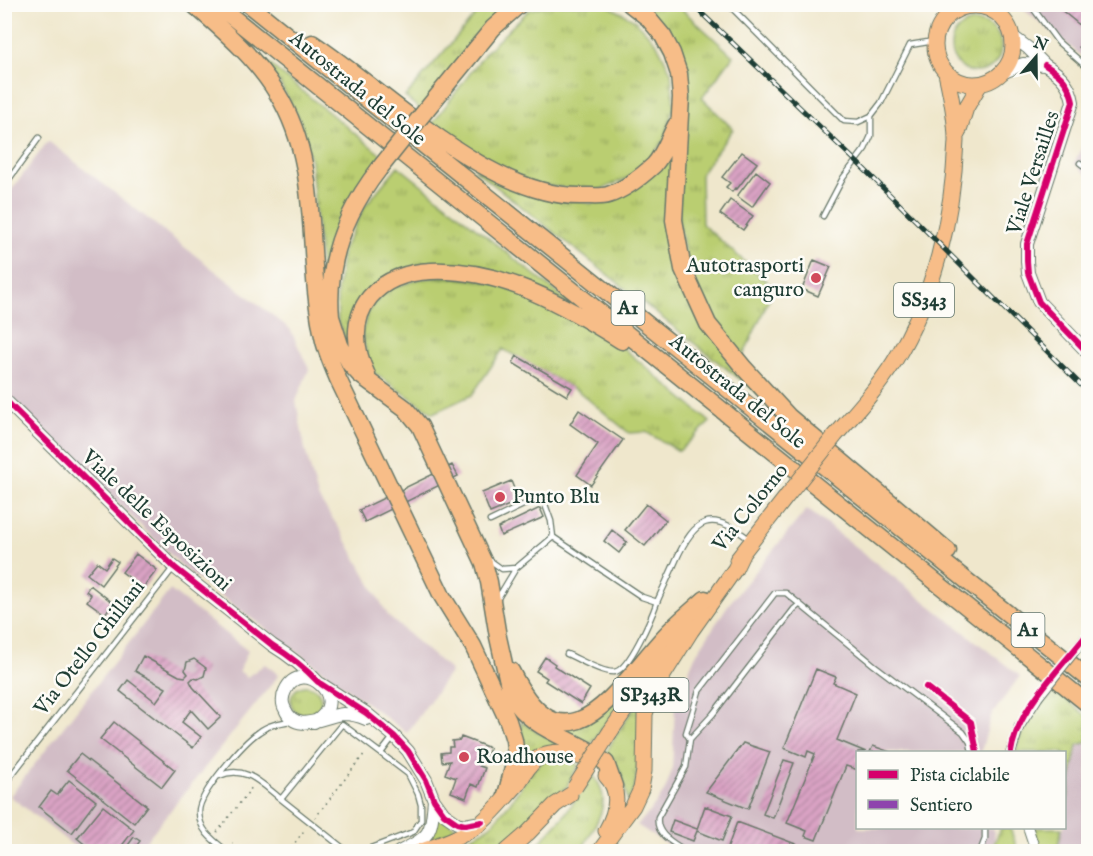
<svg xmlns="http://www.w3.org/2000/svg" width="1093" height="856" viewBox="0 0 1093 856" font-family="'IM FELL English',serif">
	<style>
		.industrial { fill: #d2bdc6 }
		.grass { fill: url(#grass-tufts); stroke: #6c8652; stroke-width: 1.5 }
		.building { fill: url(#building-hatch) }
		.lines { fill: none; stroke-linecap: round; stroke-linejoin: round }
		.service-casing { stroke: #687869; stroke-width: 7 }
		.minor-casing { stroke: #687869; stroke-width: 11 }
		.tertiary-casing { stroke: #687869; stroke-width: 14 }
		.primary-casing { stroke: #687869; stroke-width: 17 }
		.motorway-casing { stroke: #687869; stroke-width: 19 }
		.path { stroke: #687869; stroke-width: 1.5; stroke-dasharray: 1.5 4.5; stroke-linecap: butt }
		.service { stroke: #fff; stroke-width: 4.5 }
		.minor { stroke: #fff; stroke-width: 9 }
		.tertiary { stroke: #fff; stroke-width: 12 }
		.primary { stroke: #f7bd88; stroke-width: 15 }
		.motorway { stroke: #f7bd88; stroke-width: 16 }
		.rail-casing { stroke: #1f3d34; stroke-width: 5 }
		.rail { stroke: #fdfcf7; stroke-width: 3; stroke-dasharray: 9; stroke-linecap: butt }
		.minor-bridge-casing { stroke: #687869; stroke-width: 11; stroke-linecap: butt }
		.primary-bridge-casing { stroke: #687869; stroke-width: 17; stroke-linecap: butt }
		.motorway-bridge-casing { stroke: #687869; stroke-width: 19; stroke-linecap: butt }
		.minor-bridge { stroke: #fff; stroke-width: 9 }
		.primary-bridge { stroke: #f7bd88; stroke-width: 15 }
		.motorway-bridge { stroke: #f7bd88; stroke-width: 16 }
		.quiet { stroke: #8e44ad; stroke-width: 4.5; stroke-dasharray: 9 4.5; stroke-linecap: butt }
		.cycleway-casing { stroke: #fdfcf7; stroke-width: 10 }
		.cycleway { stroke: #d6006c; stroke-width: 6 }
		.poi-dot { fill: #d1495b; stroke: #fdfcf7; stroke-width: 2 }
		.labels { text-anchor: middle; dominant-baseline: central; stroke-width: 5; stroke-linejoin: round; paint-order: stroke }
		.shield { fill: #fdfcf7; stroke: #62766e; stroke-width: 1.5 }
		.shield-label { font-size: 20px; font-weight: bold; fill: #1f3d34 }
		.street-label { font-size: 21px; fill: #1f3d34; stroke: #fdfcf7 }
		.poi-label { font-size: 21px; fill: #1f3d34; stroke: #fdfcf7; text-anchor: start }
	</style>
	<defs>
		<pattern id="grass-tufts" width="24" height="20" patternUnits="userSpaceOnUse" patternTransform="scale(1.5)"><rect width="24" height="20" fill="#bace71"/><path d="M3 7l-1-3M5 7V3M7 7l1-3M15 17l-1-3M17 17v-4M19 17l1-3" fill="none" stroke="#97a85e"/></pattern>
		<pattern id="building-hatch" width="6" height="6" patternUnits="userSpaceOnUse" patternTransform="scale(1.5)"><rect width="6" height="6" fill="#daa3c4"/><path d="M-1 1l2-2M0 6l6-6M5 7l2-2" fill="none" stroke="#b086a0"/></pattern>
	</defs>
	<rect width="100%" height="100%" fill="#fdfcf7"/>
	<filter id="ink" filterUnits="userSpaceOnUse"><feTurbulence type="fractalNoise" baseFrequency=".0167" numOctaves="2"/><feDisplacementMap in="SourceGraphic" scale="12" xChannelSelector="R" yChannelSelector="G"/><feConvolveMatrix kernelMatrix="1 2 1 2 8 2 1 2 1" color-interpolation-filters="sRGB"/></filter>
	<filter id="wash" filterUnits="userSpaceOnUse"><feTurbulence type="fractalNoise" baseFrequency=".008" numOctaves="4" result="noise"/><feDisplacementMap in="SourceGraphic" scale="24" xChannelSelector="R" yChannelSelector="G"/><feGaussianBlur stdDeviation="1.35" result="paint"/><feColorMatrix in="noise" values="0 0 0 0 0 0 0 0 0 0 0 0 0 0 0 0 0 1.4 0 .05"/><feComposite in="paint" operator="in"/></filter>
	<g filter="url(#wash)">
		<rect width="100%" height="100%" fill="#efe7cc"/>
		<!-- industrial -->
		<path class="industrial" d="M1018,5H1088V61Z
			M1088,135V176L1074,163Z
			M48,141L290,329L309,369L296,401L305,449L318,497L341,531L389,617L451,671L407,733L186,570L5,393L4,200Z
			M807,509L1020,676L991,716L981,752H858V828H993L995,838L989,851H677L637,825L650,812L665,790L672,770L675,704L695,656L728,605Z
			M170,590L248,651L239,671L247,677L265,664L279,675L138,851H80L10,796Z
			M1088,742V851L1057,852L1062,828H1064L1065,812L1077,744Z"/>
		<!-- grass -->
		<path class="grass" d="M484,5H516L421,110L405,97Z
			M547,5H607L635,20L657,44L671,72L674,106L664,140L640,172L598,191L538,185L481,159L432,124L486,52L529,10Z
			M634,5H677L733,56L702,98L733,129L701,173L702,224L774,288L742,358L710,320L689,274L679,221L682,68Z
			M951 47a25 25 0 1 1 50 0a25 25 0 1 1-50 0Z
			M258,55L385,158L357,193L324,303L311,161L300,120L279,82Z
			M671,151L683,287L766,400L474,169L591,204Z
			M398,166L580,311L532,286L400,273L356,314L348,343L338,323L337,292L343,250L365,206Z
			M456,277L500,285L547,304L621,346L710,422L679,451L646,432L629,433L578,391L503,349L472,395L433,413L370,370L362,333L369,309L389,289L420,279Z
			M650,684L634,790L628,802C623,781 624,769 606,753L616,735Z
			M291 701a15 15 0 1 1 30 0a15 15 0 1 1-30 0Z
			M631,688L591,744L554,724Z
			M1052,688L1088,717V742L1077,745L1065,812L1064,752H1015L1025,725Z
			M521,722L559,744L560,746L524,762Z
			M548,758L569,760L579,765L568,783L569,784L527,828L499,852H441L483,831L493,823L510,803L533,769Z
			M593,775C616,803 594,825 581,851L531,852L563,817Z
			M437,814L458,829L431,839Z
			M1001,828H1010L1018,851H991Z
			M1031,828H1062L1057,851H1039Z"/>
		<g id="blocks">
			<!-- building -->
			<path class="building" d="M1054,4H1088V32Z
				M1088,35V54L1079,47Z
				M742,152L757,163L737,189L735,188L732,192L726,187L730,183L722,177Z
				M756,171L770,182L752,207L737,196Z
				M730,200L753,216L743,230L720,214Z
				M814,260L831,267L818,296L802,289Z
				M517,356L572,388L567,396L513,363Z
				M579,410L623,440L591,485L577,475L598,444L570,424Z
				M452,465L458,476L365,522L359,510Z
				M511,481L519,501L490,513L482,493Z
				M646,504L666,520L645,546L625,530Z
				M540,508L544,517L501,536L498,528Z
				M612,530L627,542L619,553L604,541Z
				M136,554L157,570L143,588L122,572Z
				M112,558L118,562L101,585L87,574L97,562L105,568Z
				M90,585L113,603L105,614L87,601L91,595L86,591Z
				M143,656L179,676L185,677L188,674L185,670L187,662L194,659L206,668L204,676L198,679L193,678L190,681L193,687L221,717L208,729L191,710L182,722L201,737L193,748L120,691L128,680L156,702L166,688L135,671Z
				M545,657L555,664L554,666L590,689L581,704L545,681L547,678L536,671Z
				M816,669L836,677L833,683L856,693L837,740L866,752H858V770L846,766L816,840L805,836L807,831L787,823L815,754L808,751L806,757L784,748Z
				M114,722L175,770L162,787L100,739Z
				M461,737L490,748L485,761L481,759L479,766L485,768L478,787L471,784L466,798L451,792L456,778L445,774L450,761L442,762L441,753L449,752V747H453L452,741L460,740Z
				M743,743L770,752L748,809L706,792Z
				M873,746L890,752H870Z
				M80,754L147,806L134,823L67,770Z
				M784,760L794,763L773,818L763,814Z
				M69,780L96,801L72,833L39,807L51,791L57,795Z
				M103,806L134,830L117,852H94L77,838Z
				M705,806L732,816L722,841L697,831L693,841L669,832L673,820L697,829Z
				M737,822L801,846L799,852H726Z
				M134,837L140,841L132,852H123Z"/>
		</g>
	</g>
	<g filter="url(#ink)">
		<use href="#blocks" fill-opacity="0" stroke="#687869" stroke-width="1.5"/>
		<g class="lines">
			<!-- service casing -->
			<g class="service-casing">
				<path id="service" d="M728,4L844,121L858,122L871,116L881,103L910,45L934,41
					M1030,4L1058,42L1088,68
					M1080,163L1088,169
					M4,186L39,138
					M823,216L843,178L865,149L871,136V116
					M490,521L542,496L551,521L553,537L642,597L657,602C663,588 670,574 676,560C695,518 711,509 749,539
					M488,559L502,569L516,568
					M498,598L516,568L553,537
					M799,605L794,609L713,714L690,739L686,733L699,691L775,593H786L874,665L963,732L970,742L972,752
					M567,654C579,659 602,673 614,672C629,671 652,616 657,602
					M381,753L394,736
					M219,776C245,764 262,784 281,799
					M10,777L174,567
					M228,852C214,841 199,831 199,812C198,794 244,742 259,732C268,725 279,723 290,721
					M348,852L281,799L342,724L408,774L418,794L421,805V820L413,832L360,852
					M687,852C674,843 655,835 658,817L686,767L690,739
					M980,852L985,839V828"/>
			</g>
			<!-- minor casing -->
			<g class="minor-casing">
				<path id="minor" d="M1011,752L1019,727L1038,697
					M1028,828L1036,852"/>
			</g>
			<!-- tertiary casing -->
			<g class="tertiary-casing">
				<path id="tertiary" d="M1045,65C1061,75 1070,84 1073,102L1027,244V261L1028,273L1039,302L1088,353
					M1002,73L1023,64L1045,65L1028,48L1012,36
					M4,399L174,567L272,645C290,656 304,667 318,682
					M321,684L366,713L394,736L408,751L426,780L434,800L444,814L457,823L465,825L481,822
					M314,722C354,700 301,655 285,691C282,697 282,704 285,709C296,736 325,715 343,714C351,714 359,716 366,719
					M399,852C430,836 431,836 434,800"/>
			</g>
			<!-- primary casing -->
			<g class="primary-casing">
				<path id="primary" d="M935 45a39 39 0 1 1 78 0a39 39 0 1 1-78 0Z
					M958,133L966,108L980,84
					M834,437C855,413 877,389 894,362C934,297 953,217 956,141C956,119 951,95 946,73
					M737,560L787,496
					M610,732L684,625
					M606,776C622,792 616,813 606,831
					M419,852C441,844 463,837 481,823C494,812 505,798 516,786C521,780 524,773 529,767C542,748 564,750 583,758
					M506,852L528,833L555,805L570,795
					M599,852L633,806L641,789L644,771L645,714L652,693L691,631L735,569L743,552"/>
			</g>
			<!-- motorway casing -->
			<g class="motorway-casing">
				<path id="motorway" d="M193,4C224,31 255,57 277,93C324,169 304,258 324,341C327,353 333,367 338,379L442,596L473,646L508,721L514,740L516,757L506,795
					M216,4L1088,704
					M248,4L1088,678
					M630,4L648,18L663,36L672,53L679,74L681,97L674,220L683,269L708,324L744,368L788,416L948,551
					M312,43C388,93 491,200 585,196C592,196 602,197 608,195C624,190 642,176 654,165C664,154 669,138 676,125
					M426,110L493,28L520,4
					M331,317L340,345L350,364L359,374L405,408L420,426L484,563L489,582L498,637L511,695C528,725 559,734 588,750
					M331,317C326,261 345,213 379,169
					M367,375C355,350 351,320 370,297C385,279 409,272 431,271C503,268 563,305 622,341
					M511,671C565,781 616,689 664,637C676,623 692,611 705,599
					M602,760L606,763L614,786"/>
			</g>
			<!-- path -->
			<path class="path" d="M315,818L365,753
				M217,832L253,786
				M232,843L243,852
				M288,852L306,828"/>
			<!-- service -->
			<use href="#service" class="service"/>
			<!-- minor -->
			<use href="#minor" class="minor"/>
			<!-- tertiary -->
			<use href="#tertiary" class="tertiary"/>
			<!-- primary -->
			<use href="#primary" class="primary"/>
			<!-- motorway -->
			<use href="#motorway" class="motorway"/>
			<!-- rail casing -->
			<g class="rail-casing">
				<path id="rail" d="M692,4L863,168L1088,392"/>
			</g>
			<!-- rail -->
			<use href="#rail" class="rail"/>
			<!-- minor-bridge casing -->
			<g class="minor-bridge-casing">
				<path id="minor-bridge" d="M1038,697L1085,638"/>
			</g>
			<!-- primary-bridge casing -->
			<g class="primary-bridge-casing">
				<path id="primary-bridge" d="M787,496L834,437
					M575,787L610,732"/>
			</g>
			<!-- motorway-bridge casing -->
			<g class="motorway-bridge-casing">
				<path id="motorway-bridge" d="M379,169L426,110"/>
			</g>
			<!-- minor-bridge -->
			<use href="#minor-bridge" class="minor-bridge"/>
			<!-- primary-bridge -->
			<use href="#primary-bridge" class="primary-bridge"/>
			<!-- motorway-bridge -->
			<use href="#motorway-bridge" class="motorway-bridge"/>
			<!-- quiet -->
			<path class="quiet" d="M4,785L10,777"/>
			<!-- cycleway casing -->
			<g class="cycleway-casing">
				<path id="cycleway" d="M1045,65C1061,75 1070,84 1073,102L1027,244V261L1028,273L1039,302L1088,353
					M4,399L174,567L272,645C290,656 304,667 318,682
					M321,684L366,713L394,736L408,751L426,780L434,800L444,814L457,823L465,825L482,822
					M926,687L971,722L977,752
					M1011,752C1017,709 1062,667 1088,633"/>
			</g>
			<!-- cycleway -->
			<use href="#cycleway" class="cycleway"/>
		</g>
	</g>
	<!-- markers -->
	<g class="poi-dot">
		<circle cx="816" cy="278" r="6"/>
		<circle cx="500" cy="497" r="6"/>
		<circle cx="464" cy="757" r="6"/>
	</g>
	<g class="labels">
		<!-- shield labels -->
		<g class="shield">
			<rect x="894" y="283" width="60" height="34" rx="4.5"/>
			<rect x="611.5" y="291" width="33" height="34" rx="4.5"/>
			<rect x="1011.5" y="613" width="33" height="34" rx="4.5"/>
			<rect x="613.5" y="678" width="75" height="34" rx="4.5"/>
		</g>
		<g class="shield-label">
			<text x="924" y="300">SS343</text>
			<text x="628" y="308">A1</text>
			<text x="1028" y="630">A1</text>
			<text x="651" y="695">SP343R</text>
		</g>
		<!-- street labels -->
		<g class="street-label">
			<text transform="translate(357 89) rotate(39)">Autostrada del Sole</text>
			<text transform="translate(1034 173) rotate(-72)">Viale Versailles</text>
			<text transform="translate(737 392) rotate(39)">Autostrada del Sole</text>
			<text transform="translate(751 508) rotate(-51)">Via Colorno</text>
			<text transform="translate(156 521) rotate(43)">Viale delle Esposizioni</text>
			<text transform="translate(90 648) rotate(-52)">Via Otello Ghillani</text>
		</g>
		<!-- poi labels -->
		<g class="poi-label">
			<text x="804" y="266" text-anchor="end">Autotrasporti<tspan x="804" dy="24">canguro</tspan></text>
			<text x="512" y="497">Punto Blu</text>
			<text x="476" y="757">Roadhouse</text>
		</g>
	</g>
	<!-- margin -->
	<rect width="1093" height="856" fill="none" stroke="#fdfcf7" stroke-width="24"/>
	<!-- legend -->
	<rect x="856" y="751" width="210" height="78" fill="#fdfcf7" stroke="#a4b0a9" stroke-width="1.5"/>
	<rect x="868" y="770" width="30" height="9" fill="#d6006c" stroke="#a4b0a9" stroke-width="1.5"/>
	<text x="910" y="781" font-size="18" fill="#1f3d34">Pista ciclabile</text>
	<rect x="868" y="800" width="30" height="9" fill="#8e44ad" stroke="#a4b0a9" stroke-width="1.5"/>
	<text x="910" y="811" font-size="18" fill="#1f3d34">Sentiero</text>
	<!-- north arrow -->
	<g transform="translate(1036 57) rotate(20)" stroke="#fdfcf7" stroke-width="4.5" paint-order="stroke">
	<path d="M0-4.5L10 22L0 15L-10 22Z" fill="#1f3d34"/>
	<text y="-9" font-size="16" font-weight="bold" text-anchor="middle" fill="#1f3d34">N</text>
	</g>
</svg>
